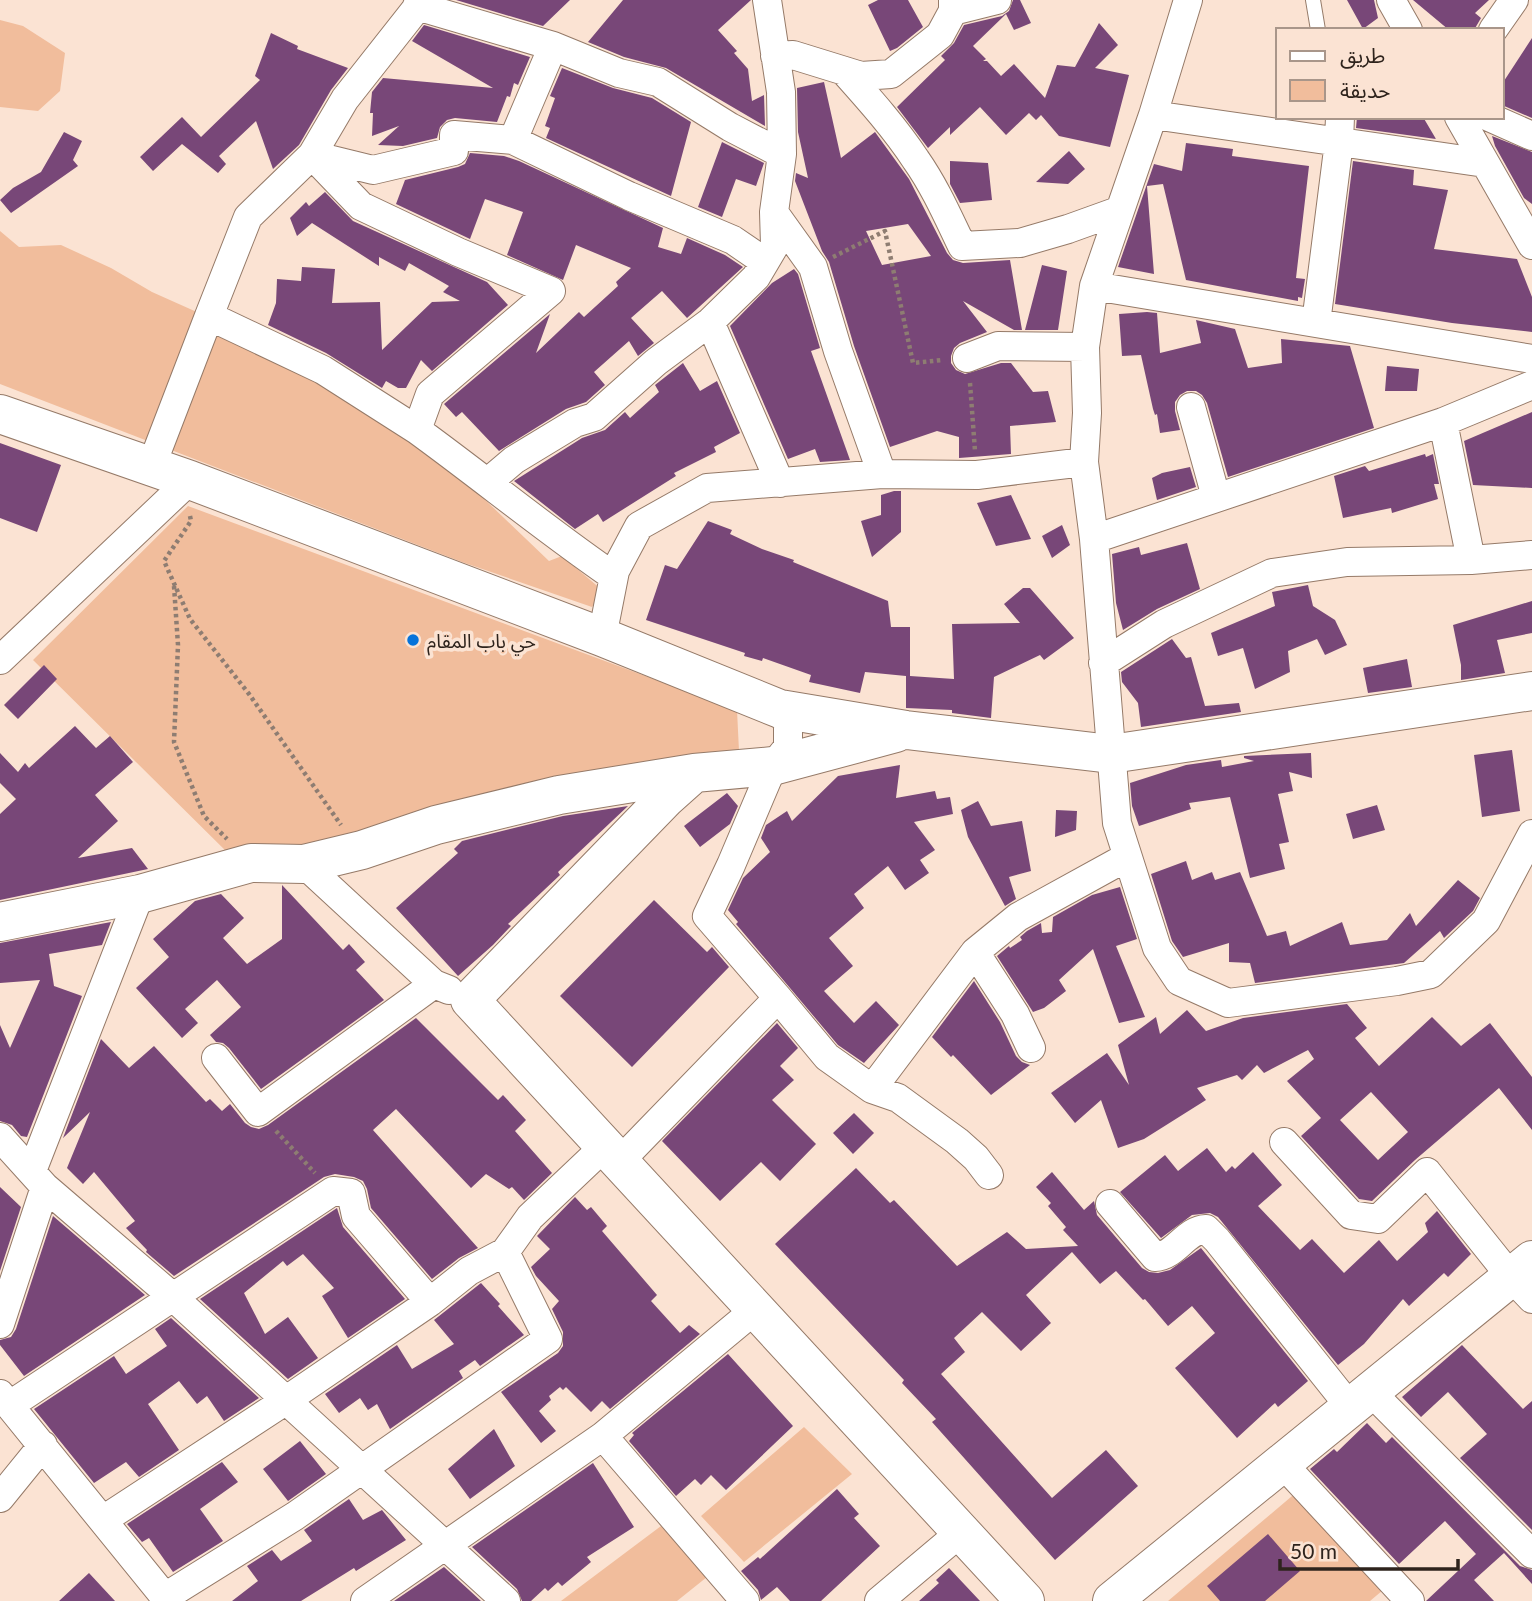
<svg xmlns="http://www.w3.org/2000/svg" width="1532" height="1601" viewBox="0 0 1532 1601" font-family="Lato,'Noto Sans Arabic',sans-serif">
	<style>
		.green { fill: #f1bd9c }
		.building { fill: #784778; fill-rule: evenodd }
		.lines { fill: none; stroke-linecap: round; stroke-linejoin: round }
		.lane-casing { stroke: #957a68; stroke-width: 16 }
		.street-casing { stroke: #957a68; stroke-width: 30 }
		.secondary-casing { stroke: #957a68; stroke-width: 40 }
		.path { stroke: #8e7d72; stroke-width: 4.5; stroke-dasharray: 3.5 3.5; stroke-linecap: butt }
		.lane { stroke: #fff; stroke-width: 14 }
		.street { stroke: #fff; stroke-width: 28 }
		.secondary { stroke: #fff; stroke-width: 38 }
		.poi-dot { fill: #0673da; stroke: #fbe3d3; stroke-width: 2.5 }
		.labels { text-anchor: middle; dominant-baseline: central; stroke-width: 7; stroke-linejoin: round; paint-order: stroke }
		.poi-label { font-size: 19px; fill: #2e231c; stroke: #fbe3d3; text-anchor: start }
	</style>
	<rect width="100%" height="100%" fill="#fbe3d3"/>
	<!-- green -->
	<path class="green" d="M0,20L23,26L65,53L60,91L38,111L0,107Z
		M0,231L19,247L61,245L111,268L152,292L199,313L322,377L432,449L549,561L562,556L602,590L592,607L462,562L0,384Z
		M188,506L737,710L739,751L237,862L33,660Z
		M804,1427L852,1474L744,1562L701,1516Z
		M1305,1485L1389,1585L1370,1601H1168Z
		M661,1526L707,1577L677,1601H561Z"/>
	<!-- building -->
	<path class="building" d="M456,0H570L543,26Z
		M623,0H751L718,30L737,51L734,53L748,69L752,101L764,95L765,126L666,68L624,57L588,42Z
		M878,0H908L923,27L897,48L890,51L868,5Z
		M1013,0H1020L1031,23L1014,30L1006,14L973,46L986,59L983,61H987L1001,76L1014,64L1045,98L1057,65L1075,67L1099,23L1118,45L1095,68L1129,75L1110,147L1059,136L1041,115L1036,120L1029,113L1006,135L980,107L950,135V127L928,148L897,107L945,60L941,56L954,43L964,25L1002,16L1009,11Z
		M1347,0H1374L1378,18L1363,29Z
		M1413,0H1489L1475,13L1481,18L1474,30H1449Z
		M424,25L530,57L518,85L514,83L510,97L507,96L497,122L455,118L447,120L440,127L437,138L403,146L378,145L399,126L372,136L373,113H370L372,92L383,78L493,88L412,41Z
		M271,33L298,46L297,49L348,68L331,90L299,145L273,169L256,121L219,156L226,164L218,173L182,144L153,171L140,157L182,117L201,137L260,80L255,76Z
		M1532,38V118L1502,105V84Z
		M562,68L613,88L652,98L691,122L671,196L546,138L550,128L545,126L555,98L550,96Z
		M824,82L841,158L875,132L909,179L947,253L953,260L963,263L1010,260L1022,330H1014L963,301L987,332L960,343L954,348L951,356V363L956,370L965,374L1001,363H1011L1033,392L1048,391L1056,422L1010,426L1011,454L959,458V437L937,431L890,447L854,346L829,262L822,251L795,181L796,173L808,178L798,132L797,88ZM908,224L931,256L882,265L866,231Z
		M1357,117H1423L1436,139L1356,128Z
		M64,132L82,141L73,160L78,166L11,213L0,200L13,188L41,172Z
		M1492,136L1532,152V204L1524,198L1495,146Z
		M722,142L764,163L756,186L736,179L722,217L698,207Z
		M1186,143L1233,149L1232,156L1309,166L1296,278L1305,279L1302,298L1298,297V301L1186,280L1163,184L1147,186L1154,274L1118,267L1154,164L1182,171Z
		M1069,151L1085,169L1068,184L1036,182Z
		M470,153L504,156L519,161L663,228L658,247L681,254L687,238L725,255L743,267L687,318L662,291L631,318L654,343L638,356L629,341L594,372L605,385L586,402L566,409L499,451L462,412L456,417L444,404L550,314L536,353L579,312L584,317L618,286L616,282L631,268L576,245L563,280L507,255L523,212L485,199L470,239L396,204L405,180L458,167L465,164Z
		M950,161L988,163L992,200L960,203L950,184Z
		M1353,161L1414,170L1413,185L1448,190L1434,249L1517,259L1532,297V332L1452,323L1335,304Z
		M325,192L353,221L487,282L508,305L432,371L421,360L406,388H398L386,381L382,388L326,353L268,325L276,303L277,279L301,281L302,267L335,269L332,303L380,302L382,350L432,302L460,301L443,292L449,286L409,263L405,271L379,257V266L312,223L297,236L290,218L306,202L309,206Z
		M1042,265L1067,271L1058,330H1025Z
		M794,269L798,274L820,348L811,351L850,460L820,462L815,449L788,459L730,326L772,283Z
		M1147,312L1157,313L1160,353L1201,343L1196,320L1235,329L1248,368L1282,363L1281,339L1350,346L1374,428L1228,477L1207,403L1202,395L1196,391H1187L1180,395L1175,402V411L1180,430L1160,433L1157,414L1155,415L1153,409L1141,355L1122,356L1119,314Z
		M683,363L700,391L717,381L740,433L714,447L716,452L674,473L676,476L603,522L598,514L575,529L514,481L582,438L605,430L625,412L630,418L659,392L655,385Z
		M1387,366L1419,369L1417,391H1385Z
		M1532,412V488L1473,485L1464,441Z
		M0,443L61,465L37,532L0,518Z
		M1425,454L1426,457L1433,454L1439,484H1434L1438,499L1392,513L1391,508L1343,518L1334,476L1365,466L1369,471Z
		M1190,467L1196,487L1157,500L1152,478L1162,473Z
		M894,491H901V532L872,557L861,521L881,515V495Z
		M1011,495L1031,539L996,546L977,503Z
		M708,521L732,530L730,534L762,549L794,560L793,562L888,601L891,627H910V676L954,679L952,624L1020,623L1004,604L1023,588H1030L1074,638L1044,660L1040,655L994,677L991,718L952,713V710L906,708V676L865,672L860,693L809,682L811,675L763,658L762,661L744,656L745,653L646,620L665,565L677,569Z
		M1062,525L1070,545L1052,558L1042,536Z
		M1187,543L1200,589L1157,609L1123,630L1116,603L1112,554L1139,547L1141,555Z
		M1308,585L1313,606L1335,620L1347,645L1325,655L1317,639L1288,651L1290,672L1255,689L1243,648L1218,656L1211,633L1275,606L1272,592Z
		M1532,601V633L1497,640L1505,673L1461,680V665L1453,625Z
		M1172,639L1186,658L1191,657L1205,706L1239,703L1241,712L1141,727L1138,703L1122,682L1121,672Z
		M1407,659L1412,687L1368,693L1363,668Z
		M44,665L57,679L18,719L4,705Z
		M75,726L96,748L110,736L133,762L95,795L118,821L78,858L132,848L148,869L0,900V814L16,799L0,783V753L18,772L25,763L29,768Z
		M1512,750L1520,811L1482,817L1474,755Z
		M1311,753L1312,778L1289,772L1293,791L1278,794L1289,842L1279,844L1285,869L1250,878L1230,797L1189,803L1191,809L1139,826L1132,806L1130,783L1186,765L1221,760L1222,767L1254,761L1244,758V756Z
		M900,765L896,798L935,791L937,799L950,797L953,814L914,822L935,850L920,860L929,873L905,890L888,866L854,894L864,908L829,938L853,966L824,991L854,1023L876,1001L899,1025L864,1063L838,1045L736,924L738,922L728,910L743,878L770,852L761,838L766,825L787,811L792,821L838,776Z
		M727,793L738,806L730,824L700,847L684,826Z
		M978,801L991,826L1022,821L1031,871L1009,877L1016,899L1005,906L968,837L961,810Z
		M1377,805L1385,830L1353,839L1346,814Z
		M628,806L558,872L560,875L508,924L511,926L493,945L458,976L396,908L458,853L454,849L462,841L563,816Z
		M1056,810L1077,811L1076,830L1055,837Z
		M1186,861L1192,880L1212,872L1215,880L1240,872L1267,936L1286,931L1290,946L1342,922L1350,945L1387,940L1410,913L1416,926L1458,880L1480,898L1473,911L1444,938L1440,931L1404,963L1255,983L1250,963L1229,962V943L1183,957L1172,941L1151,874Z
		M282,885L343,950L349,944L365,962L356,970L384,1000L261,1089L229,1048L223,1043L216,1042L210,1035L241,1007L217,980L185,1009L198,1023L182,1038L136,988L169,957L153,939L195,901L221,894L244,918L223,938L247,964L282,939Z
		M1120,887L1137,939L1116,946L1145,1017L1119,1023L1093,949L1059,980L1066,991L1044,1008L1033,1012L997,956L1009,946L1010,948L1022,940L1020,937L1027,931L1041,923L1042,933L1052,932L1053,917L1092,895Z
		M654,900L707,952L712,947L729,967L632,1067L560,996Z
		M111,922L102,945L49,954L54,986L82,996L27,1137L21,1136L12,1125L0,1121V1025L10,1048L40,980L0,983V943Z
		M974,981L1000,1022L1016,1056L1022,1062L1030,1065L991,1095L953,1055L951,1057L932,1037Z
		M1347,1004L1367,1028L1355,1038L1379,1066L1432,1017L1461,1046L1490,1023L1532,1077V1130L1499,1088L1415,1160L1372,1201L1359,1199L1301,1136L1321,1118L1287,1081L1314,1059L1308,1050L1264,1073L1257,1065L1242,1080L1237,1075L1197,1088L1206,1100L1144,1139L1118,1148L1101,1100L1075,1123L1051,1093L1107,1053L1129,1085L1118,1045L1156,1017L1160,1034L1187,1010L1206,1031L1243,1018ZM1371,1092L1408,1132L1378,1160L1340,1120Z
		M416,1018L498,1100L503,1095L526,1120L515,1131L552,1173L524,1200L512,1187L509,1189L486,1174L471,1188L396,1109L373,1130L478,1248L459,1258L432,1279L371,1208L367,1189L363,1181L354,1177L335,1174L324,1177L174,1276L146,1252L147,1250L126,1228L135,1221L94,1172L83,1184L67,1168L90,1112L63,1138L101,1039L129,1068L154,1046L206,1102L210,1099L222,1111L230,1104L245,1123L251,1127L259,1129L268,1125Z
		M777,1023L798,1048L780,1066L794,1080L772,1100L816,1144L780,1181L761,1162L720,1201L662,1141Z
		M854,1113L874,1133L853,1154L833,1133Z
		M1207,1148L1226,1172L1232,1166L1235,1169L1253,1152L1282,1185L1258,1206L1300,1250L1312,1239L1344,1273L1379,1240L1397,1261L1428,1232L1425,1223L1437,1211L1471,1254L1448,1277L1444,1273L1409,1306L1403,1299L1364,1344L1338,1365L1218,1217L1210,1213L1192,1215L1161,1238L1120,1192L1165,1155L1178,1171Z
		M856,1168L890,1203L894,1200L957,1266L1007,1232L1026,1249L1078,1246L1063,1230L1066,1227L1048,1206L1051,1203L1036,1187L1052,1172L1084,1210L1094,1201L1097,1215L1142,1268L1149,1272L1158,1273L1170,1270L1201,1248L1308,1381L1278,1407L1275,1403L1237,1438L1175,1368L1215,1333L1192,1306L1168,1326L1145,1299L1143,1300L1116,1271L1100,1284L1072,1252L1026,1295L1051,1323L1021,1351L982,1312L954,1338L965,1352L941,1374L1052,1498L1106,1450L1138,1486L1055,1560L932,1422L936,1419L902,1383L904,1380L775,1244Z
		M0,1187L21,1207L0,1271Z
		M575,1197L587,1210L591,1207L607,1226L602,1231L657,1295L651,1301L680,1333L689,1325L700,1334L610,1409L602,1401L591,1412L566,1387L563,1390L560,1387L549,1396L551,1400L539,1411L556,1431L541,1443L501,1392L558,1353L563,1346V1332L552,1309L559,1301L536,1276L531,1267L550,1249L537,1236Z
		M337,1208L343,1227L405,1299L348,1338L322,1296L334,1288L303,1254L287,1266L283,1261L244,1293L265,1334L288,1317L318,1358L288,1379L200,1299Z
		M53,1216L145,1295L24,1376L0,1345V1340L11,1337L16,1329Z
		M481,1283L500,1304L498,1306L524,1335L480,1366L475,1360L459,1371L463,1378L390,1429L377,1404L368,1410L360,1398L339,1413L325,1394L397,1345L412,1369L454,1344L434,1320Z
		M171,1318L259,1398L224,1421L207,1396L197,1404L179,1381L148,1404L179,1450L139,1477L126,1462L94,1483L34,1409L114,1356L126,1374L167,1346L155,1329Z
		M1462,1345L1523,1409L1532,1401V1530L1460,1458L1487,1434L1448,1392L1421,1417L1402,1397Z
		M728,1354L793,1426L726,1490L711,1475L701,1485L695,1479L676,1496L629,1441L634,1435L632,1433Z
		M1367,1423L1386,1443L1392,1437L1520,1566L1532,1570V1584L1504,1553L1474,1580L1494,1601H1426L1476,1554L1445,1521L1399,1564L1310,1469L1334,1449L1337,1452Z
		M494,1429L515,1466L470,1499L448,1469Z
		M300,1441L326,1474L288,1501L263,1469Z
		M222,1462L238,1482L200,1509L223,1541L173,1572L149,1538L142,1542L127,1524Z
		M593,1463L634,1527L587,1557L591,1562L562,1586L558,1582L548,1591L545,1588L531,1601H522L517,1589L472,1547Z
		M837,1489L859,1514L854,1518L880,1546L821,1601H790L777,1587L761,1600L758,1590L741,1571L758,1557L760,1559Z
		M349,1499L363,1520L382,1510L406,1540L356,1571L354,1568L301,1601H232L258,1581L247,1566L272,1550L281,1561L312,1541L304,1530Z
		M1268,1534L1300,1571L1265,1601H1220L1207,1586Z
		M444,1567L481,1601H394Z
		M949,1568L980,1601H919L939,1583L936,1580Z
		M89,1573L115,1601H59Z"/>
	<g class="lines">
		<!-- lane casing -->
		<g class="lane-casing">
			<path id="lane" d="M1313,0L1318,30"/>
		</g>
		<!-- street casing -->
		<g class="street-casing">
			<path id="street" d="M1188,0L1153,115L1094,286L1085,347L1087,413L1084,462L1094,539L1117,823L1157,948L1179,981L1228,1003L1397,981L1431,974L1486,921L1532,834
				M1391,0L1408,30
				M417,6L553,46L619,73L658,82L730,127L782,154
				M953,11L997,0
				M1493,30L1514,0
				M775,56L793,55L861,76L891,74L940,35L953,11V0
				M844,71C869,99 895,128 916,160C935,187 948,217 962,246L1020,243L1068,229L1118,211
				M1153,115L1485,163
				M1459,117L1532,245
				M1489,117L1532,136
				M513,140L553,46
				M312,155L361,206L458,252L551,291L430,394L417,430C483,478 546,530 613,576
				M312,155L373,170L454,151V135L513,140L629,196L733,240L765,262
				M775,214L813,267L838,351L882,474
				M1094,286L1532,359
				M710,322L780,483
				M1316,323L1339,142L1340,117
				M967,358L998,346L1085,347
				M1191,407L1216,497
				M1443,422L1471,560
				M417,430L323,370L209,316L248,217L312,155L345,99L423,0
				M151,467L209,316
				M488,482L514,460L575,423L594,417L656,362L710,322L756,277L775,245L774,212L782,154L781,92L767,0
				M1094,539L1443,422L1532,385
				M602,637L615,571L639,526L707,488L882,474L977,475L1084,462
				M0,660L190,480
				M1103,663L1164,624L1272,573L1347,562L1471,560L1532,555
				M304,864L434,984L449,990
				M975,952L1015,1014L1031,1048
				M778,998L827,1057L872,1089L898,1098L957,1141L976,1158L989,1175
				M216,1058L258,1112L434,984
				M872,1089L975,952L1018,917L1127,857
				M0,1137L45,1187L173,1297L506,1601
				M1284,1142L1351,1215L1378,1219L1427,1172L1511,1277L1532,1299
				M620,1161L778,998L707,916L731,865L773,766L788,747V724L780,709
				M32,1171L140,894
				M1110,1204L1155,1257C1176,1256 1185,1230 1206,1229L1217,1240L1350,1407
				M0,1324L45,1187
				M1370,1391L1532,1554
				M0,1394L168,1601
				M10,1405L333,1191L351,1193L356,1216L430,1302
				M603,1436L745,1601
				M1282,1463L1410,1601
				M0,1498L43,1445
				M103,1520L285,1401L430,1302L469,1271L505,1252L530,1217L606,1145
				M165,1597L295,1516L548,1339L505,1252
				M365,1601L603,1436L756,1309
				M879,1601L961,1532"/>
		</g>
		<!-- secondary casing -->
		<g class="secondary-casing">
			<path id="secondary" d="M0,414L190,480L602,637L780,709L906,730L1111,754L1532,691
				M694,773L666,798L470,1000L1025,1601
				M0,922L140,894L251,863L304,864L362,850L436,825L559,795L694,773L773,766L896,733
				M1112,1601L1532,1260"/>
		</g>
		<!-- path -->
		<path class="path" d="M833,257L885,231L913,363L942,360
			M970,383L975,451
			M190,516L191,521L164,561L190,619L249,694L341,825
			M174,586L178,645L174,742L204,816L227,839
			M276,1131L315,1173"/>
		<!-- lane -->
		<use href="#lane" class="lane"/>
		<!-- street -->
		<use href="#street" class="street"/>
		<!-- secondary -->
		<use href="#secondary" class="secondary"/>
	</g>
	<!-- markers -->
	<circle class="poi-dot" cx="413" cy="640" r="7"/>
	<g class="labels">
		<!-- poi labels -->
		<g class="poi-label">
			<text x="427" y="640">حي باب المقام</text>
		</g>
	</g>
	<!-- legend -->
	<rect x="1276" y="28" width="228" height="91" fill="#fbe3d3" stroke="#a9968a" stroke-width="2"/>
	<rect x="1290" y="51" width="35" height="10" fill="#ffffff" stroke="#a9968a" stroke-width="2"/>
	<text x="1340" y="63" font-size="21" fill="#2e231c">طريق</text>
	<rect x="1290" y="80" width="35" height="21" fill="#f1bd9c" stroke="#a9968a" stroke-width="2"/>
	<text x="1340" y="98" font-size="21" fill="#2e231c">حديقة</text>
	<!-- scale -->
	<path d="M1280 1559v10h178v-10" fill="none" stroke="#2e231c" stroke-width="3.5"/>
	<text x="1290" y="1559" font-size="21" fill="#2e231c" stroke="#fbe3d3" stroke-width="5" paint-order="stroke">50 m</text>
</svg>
